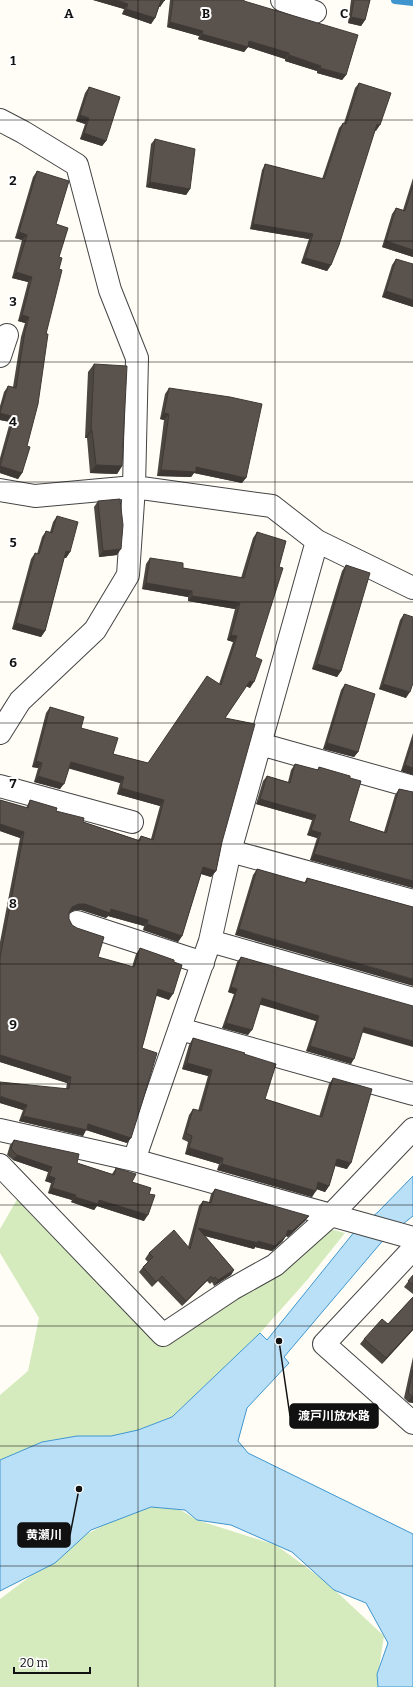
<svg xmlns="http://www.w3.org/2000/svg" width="413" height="1687" viewBox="0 0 413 1687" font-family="Bitter,'Noto Sans JP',serif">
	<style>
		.green { fill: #d5ebbd }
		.water { fill: #b9e0f7; stroke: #3f96cf }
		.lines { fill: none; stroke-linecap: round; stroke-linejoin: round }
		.stream { stroke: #3f96cf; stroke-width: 8 }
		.minor-casing { stroke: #444; stroke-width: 24 }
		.minor { stroke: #fff; stroke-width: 22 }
		.wall { fill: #4d4742 }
		.shaded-wall { fill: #3f3936 }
		.building { fill: #5a524d; stroke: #3f3936 }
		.grid { fill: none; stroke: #111; stroke-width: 1; stroke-opacity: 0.55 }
		.grid-label { font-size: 13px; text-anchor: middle; font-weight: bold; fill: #111; stroke: #fff; stroke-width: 4; stroke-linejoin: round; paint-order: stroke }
		.leader { fill: none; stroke: #111; stroke-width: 1.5 }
		.callout-dot { fill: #111; stroke: #fff; stroke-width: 1.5 }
		.callout { fill: #111; stroke: #111; stroke-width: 1.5 }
		.callout-label { font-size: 12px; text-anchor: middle; font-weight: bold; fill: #fff }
	</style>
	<rect width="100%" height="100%" fill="#fffdf5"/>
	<!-- green -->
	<path class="green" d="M23,1189L163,1335L319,1226L345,1233L308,1279L260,1333L172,1417L138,1430L111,1436H77L42,1442L0,1460V1395L28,1371L39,1318L0,1253V1229Z
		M159,1497L197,1520L276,1545L325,1581L384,1636L379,1668V1687H0V1599L85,1535Z"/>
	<!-- water -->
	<path class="water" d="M413,1176V1216L385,1238L284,1357L289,1363L247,1408L238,1441L248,1453L413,1534V1687H378L377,1674L388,1643L366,1603L334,1590L292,1552L231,1525L197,1520L185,1510L151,1507L91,1530L55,1563L0,1591V1460L42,1442L77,1436H111L138,1430L172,1417L260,1333L267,1340L355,1231L378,1212Z"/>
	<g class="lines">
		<!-- stream -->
		<path class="stream" d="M395,0L413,2"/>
		<!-- minor casing -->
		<g class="minor-casing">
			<path id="minor" d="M282,0L315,12
				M0,120L23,132L77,165L110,290L137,358L134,487L128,575L95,630L20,701L0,733
				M0,356L7,335
				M0,490L35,496L134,487L272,506L317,541L413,588
				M260,744L413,787
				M0,786L132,822
				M230,851L413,901
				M77,922L203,963
				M210,941L413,999
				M180,1029L413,1094
				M0,1130L134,1160L413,1238
				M134,1160L210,941L230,851L317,541
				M0,1165L163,1335L232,1289L275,1265L331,1215L413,1129
				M413,1249L324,1344L413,1423"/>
		</g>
		<!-- minor -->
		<use href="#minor" class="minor"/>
	</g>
	<!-- wall -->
	<path class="wall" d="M93,0L164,1L160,7H159L155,18L151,24L122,14L124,9Z
		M170,0H244V1L346,75L342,80L317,73V71L285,61V59L248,47L244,52L198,39L199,36L167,27Z
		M351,0H370L365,20L361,26L348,23Z
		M359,83L376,131L375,130L331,265L327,271L301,263L309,239L250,229L262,170L265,164L322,179L339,128L343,123H344L355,88Z
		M89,87L106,141L102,146L80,139L85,124L76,121L85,93Z
		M155,139L190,189L186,195L146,187L151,144Z
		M37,171L56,224L59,257V269L46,334L22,473L18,479L0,473V458L10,422L0,420V406L4,392L8,386L13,387L21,337L25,323L18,321L28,282L12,278L22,240L15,238L33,177Z
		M413,178V257L382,247L392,214L396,208L403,210Z
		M396,259L413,307L382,297L392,265Z
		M94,364L122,466L117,474L90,473L87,438H85L88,372Z
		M169,388L242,483L194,473L191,477L157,476L164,420L160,419L165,394Z
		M98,501L117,555L99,557L94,507Z
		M57,516L70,552L66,558H64L45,631L41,637L12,629L31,559L35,553L37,554L42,537L46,531L50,532L53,522Z
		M257,532L279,567L255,657L250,688L246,686L225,718L222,842L216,871L211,877L201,874L182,936L178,942L143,930L144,926L108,916L106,918L81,910H75L69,913V919L72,925L98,957L132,967L136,954L140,948L169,1000L156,995L142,1048L131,1138L127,1143L86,1130L83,1136L19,1121L23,1110L0,1103L66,1089L67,1083L0,1062V942L20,838L0,831V800L26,808L30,800L83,822L138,840L141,836L151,839L160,806L117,794L120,783L69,768L60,789L34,782L38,768L32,767L46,713L50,707L81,728L113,754L148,763L219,684L233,642L227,640L235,609L188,601V597L142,589L146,564L150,558L183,568L241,578L253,538Z
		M346,565L341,671L337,677L312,669L342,571Z
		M404,614L406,698L379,689L400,620Z
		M345,684L358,752L354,757L323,749L341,690Z
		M413,733V775L401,771Z
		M295,764L317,770L319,767L350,778L349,821L384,832L395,795L399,789L413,792V888L310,860L317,838L307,835L312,820L256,804L263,781L267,776L288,782L291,770Z
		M257,869L304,883L307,878L413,907L235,935L253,875Z
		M241,957L362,1032L351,1064L306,1051L316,1021L260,1004L248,1035L222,1028L234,994L228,992L237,962Z
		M193,1038L244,1054L265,1099L319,1117L329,1084L333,1078L347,1169L335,1166L329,1186L325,1192L316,1189L312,1197L217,1170L219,1164L185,1154L188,1142L182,1139L189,1115L193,1109L198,1111L208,1076L182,1069L189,1045Z
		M14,1140L77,1163L112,1174L116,1168L132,1182L149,1194L144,1221L97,1206L94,1210L71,1202L72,1200L48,1193L51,1183L45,1181L48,1172L13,1160L7,1155L10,1145Z
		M215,1189L305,1221L288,1237L286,1236L282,1242L272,1251L255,1247L254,1249L205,1236L234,1270L231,1275L214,1286L212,1282L210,1284L207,1281L182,1306L158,1281L152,1287L139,1272L143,1267L148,1262L145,1259L149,1253L188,1247L199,1206L203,1201L209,1202L211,1194Z
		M413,1275V1294L404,1287Z
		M413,1297V1330L382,1364L360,1344L364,1339L388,1324Z
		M413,1357V1403L408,1402L404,1398Z"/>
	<!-- shaded-wall -->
	<path class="shaded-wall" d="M93,0H116L128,4L124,9Z
		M161,0L164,1L160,7L157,6Z
		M126,9L155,18L151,24L122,14Z
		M351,17L365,20L361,26L348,23Z
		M170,22L203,31L199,36L167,27Z
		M202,34L249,41L289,53L285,59L248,47L244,52L198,39Z
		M289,55L321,66L317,71L285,61Z
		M320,68L346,75L342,80L317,73Z
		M80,115L89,118L85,124L76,121Z
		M377,124L380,125L376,131L373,130Z
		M84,133L106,141L102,146L80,139Z
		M150,182L190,189L186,195L146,187Z
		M253,224L313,234L309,239L250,229Z
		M19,232L27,235L22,240L15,238Z
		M386,241L413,250V257L382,247Z
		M305,258L331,265L327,271L301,263Z
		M16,272L32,277L28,282L12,278Z
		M386,291L413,300V307L382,297Z
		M22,315L29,317L25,323L18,321Z
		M0,413L14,417L10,422L0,420Z
		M164,413L169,414L164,420L160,419Z
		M91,430H92L87,438H85Z
		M96,465L122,466L117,474L90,473Z
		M0,466L22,473L18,479L0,473Z
		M196,467L246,478L242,483L194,473L191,477L157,476L161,470Z
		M121,549L117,555L99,557L103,551Z
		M66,551L70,552L66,558L62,557Z
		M146,583L192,591L188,597L142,589Z
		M192,596L240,603L235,609L188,601Z
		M16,623L45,631L41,637L12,629Z
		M231,635L237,636L233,642L227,640Z
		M317,664L341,671L337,677L312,669Z
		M250,681L254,682L250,688L246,686Z
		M383,684L410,692L406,698L379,689Z
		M327,743L358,752L354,757L323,749Z
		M36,761L42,763L38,768L32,767Z
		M71,762L124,777L120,783L67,768Z
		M405,765L413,768V775L401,771Z
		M38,776L64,784L60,789L34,782Z
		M121,788L164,800L160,806L117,794Z
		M260,799L316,815L312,820L256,804Z
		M0,824L24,832L20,838L0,831Z
		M311,830L321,833L317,838L307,835Z
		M314,854L413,881V888L310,860Z
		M203,867L216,871L211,877L198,873Z
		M79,904H85L111,909L148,920L144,926L108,916L106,918L81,910H75L68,913L72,907Z
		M147,924L182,936L178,942L143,930Z
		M239,929L413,979V986L235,935Z
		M231,987L237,989L234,994L228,992Z
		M158,989L173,994L169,1000L154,995Z
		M262,998L319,1016L316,1021L258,1004Z
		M226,1023L252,1030L248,1035L222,1028Z
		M364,1027L413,1041V1047L361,1032Z
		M310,1046L354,1059L351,1064L306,1051Z
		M0,1055L71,1077L67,1083L0,1062Z
		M187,1063L212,1070L208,1076L182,1069Z
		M0,1096L27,1105L23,1110L0,1103Z
		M23,1116L88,1124L131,1138L127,1143L86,1130L83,1136L19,1121Z
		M189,1148L223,1158L219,1164L185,1154Z
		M17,1155L52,1167L48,1172L13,1160Z
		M337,1159L351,1163L347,1169L333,1165Z
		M222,1164L316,1191L312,1197L217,1170Z
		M49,1176L55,1178L51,1183L45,1181Z
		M318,1182L329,1186L325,1192L314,1188Z
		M52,1188L76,1195L72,1200L48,1193Z
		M75,1197L99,1200L148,1215L144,1221L97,1206L94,1210L71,1202Z
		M309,1216L305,1221L288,1237L284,1235L288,1230Z
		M198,1228L258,1241L286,1236L282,1242L272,1251L255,1247L254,1249L194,1233Z
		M234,1270L231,1275L214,1286L218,1280Z
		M211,1276L207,1281L182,1306L186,1301Z
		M413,1329V1330L382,1364L386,1358Z
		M412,1396H413V1403L408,1402Z"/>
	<!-- building -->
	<path class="building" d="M116,0H165L164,1L161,0L155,18L126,9L128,4Z
		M173,0H244V1L358,35L346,75L320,68L321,66L289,55V53L249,41L248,47L202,34L203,31L170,22Z
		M354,0H370L365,20L351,17Z
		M359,83L391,93L380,125L377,124L339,245L331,265L305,258L313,234L253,224L265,164L324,179L343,123L346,124Z
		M89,87L120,97L106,141L84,133L89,118L80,115Z
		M155,139L195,149L190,189L150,182Z
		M37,171L69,181L56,224L68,228L59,257L62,258L59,269L62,270L46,334H48L38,404L27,446L30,447L22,473L0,466L14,417L0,413L8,386L16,388L25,331L29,317L22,315L32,277L16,272L27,235L19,232Z
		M413,185V250L386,241L396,208L405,211Z
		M396,259L413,264V300L386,291Z
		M94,364L127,366L122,466L96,465L92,430H91Z
		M169,388L230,397L262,404L246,478L196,467V472L161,470L169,414L164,413Z
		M120,499L123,525L121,549L103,551L98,501Z
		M57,516L78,522L70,552L66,551L45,631L16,623L35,553L39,554L46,531L52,533Z
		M257,532L286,541L279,567L283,568L255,657L262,660L254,682L250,681L225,718L255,724L222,842L216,871L203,867L182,936L147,924L148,920L111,909L110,913L85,904H79L72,907L69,913V919L72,925L77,928L104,937L98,957L134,967L140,948L174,960V962L182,965L173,994L158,989L142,1048L157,1053L142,1103L131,1138L88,1124L87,1130L23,1116L27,1105L0,1096V1082L69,1089L71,1077L0,1055V958L24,832L0,824V800L28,808L30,800L57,808L56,811L84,818L83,822L140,841L141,836L153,840L164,800L121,788L124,777L71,762L64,784L38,776L42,763L36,761L50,707L84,717L81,728L118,738L113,754L148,763L207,676L221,685L237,636L231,635L240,603L192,596V591L146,583L150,558L183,563V568L244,578Z
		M346,565L370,573L341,671L317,664Z
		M404,614L413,617V683L410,692L383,684Z
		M345,684L375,694L358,752L327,743Z
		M413,740V768L405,765Z
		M295,764L318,770L319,767L350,776V778L361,781L349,821L386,833L399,789L413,792V881L314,854L321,833L311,830L316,815L260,799L267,776L290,783Z
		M257,869L306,883L307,878L413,907V979L239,929Z
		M241,957L413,1006V1041L364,1027L354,1059L310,1046L319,1016L262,998L252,1030L226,1023L237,989L231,987Z
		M193,1038L245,1053L244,1054L276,1064L265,1099L322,1117L333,1078L372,1089L351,1163L337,1159L329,1186L318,1182L316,1191L222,1164L223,1158L189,1148L192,1136L186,1133L193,1109L201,1111L212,1070L187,1063Z
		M14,1140L79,1154L77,1163L114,1175L116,1168L136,1174L132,1182L151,1188L149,1194L155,1195L148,1215L99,1200L98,1204L75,1197L76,1195L52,1188L55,1178L49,1176L52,1167L17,1155L11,1149Z
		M215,1189L309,1216L292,1231L288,1230L286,1236L275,1246L258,1241V1243L198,1228L234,1270L218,1280L215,1277L213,1279L211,1276L186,1301L162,1276L156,1282L143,1267L153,1257L149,1253L174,1230L190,1249L203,1201L211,1203Z
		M413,1275V1285L408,1281Z
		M413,1297V1329L386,1358L364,1339L382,1319L388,1324Z
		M413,1370V1396H412L408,1393Z"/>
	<!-- grid -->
	<path class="grid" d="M138,0V1687M275,0V1687M0,120H413M0,241H413M0,362H413M0,482H413M0,602H413M0,723H413M0,844H413M0,964H413M0,1084H413M0,1205H413M0,1326H413M0,1446H413M0,1566H413"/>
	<g class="grid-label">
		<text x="69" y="18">A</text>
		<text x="206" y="18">B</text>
		<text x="344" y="18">C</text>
		<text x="13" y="65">1</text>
		<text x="13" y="185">2</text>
		<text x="13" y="306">3</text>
		<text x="13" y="426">4</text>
		<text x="13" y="547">5</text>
		<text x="13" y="667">6</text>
		<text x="13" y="788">7</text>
		<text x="13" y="908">8</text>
		<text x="13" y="1029">9</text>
	</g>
	<!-- callouts -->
	<path class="leader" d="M279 1341L290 1416M79 1489L70 1535"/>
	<g class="callout-dot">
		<circle cx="279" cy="1341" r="4"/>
		<circle cx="79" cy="1489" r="4"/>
	</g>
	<g class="callout">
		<rect x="290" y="1404" width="88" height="24" rx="4"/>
		<rect x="18" y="1523" width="52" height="24" rx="4"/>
	</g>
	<g class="callout-label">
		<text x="334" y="1420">渡戸川放水路</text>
		<text x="44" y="1539">黄瀬川</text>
	</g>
	<!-- scale -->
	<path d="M14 1667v6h76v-6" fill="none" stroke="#111111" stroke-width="2"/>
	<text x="20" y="1667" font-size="12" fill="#111111" stroke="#ffffff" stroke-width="3" paint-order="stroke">20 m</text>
</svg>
